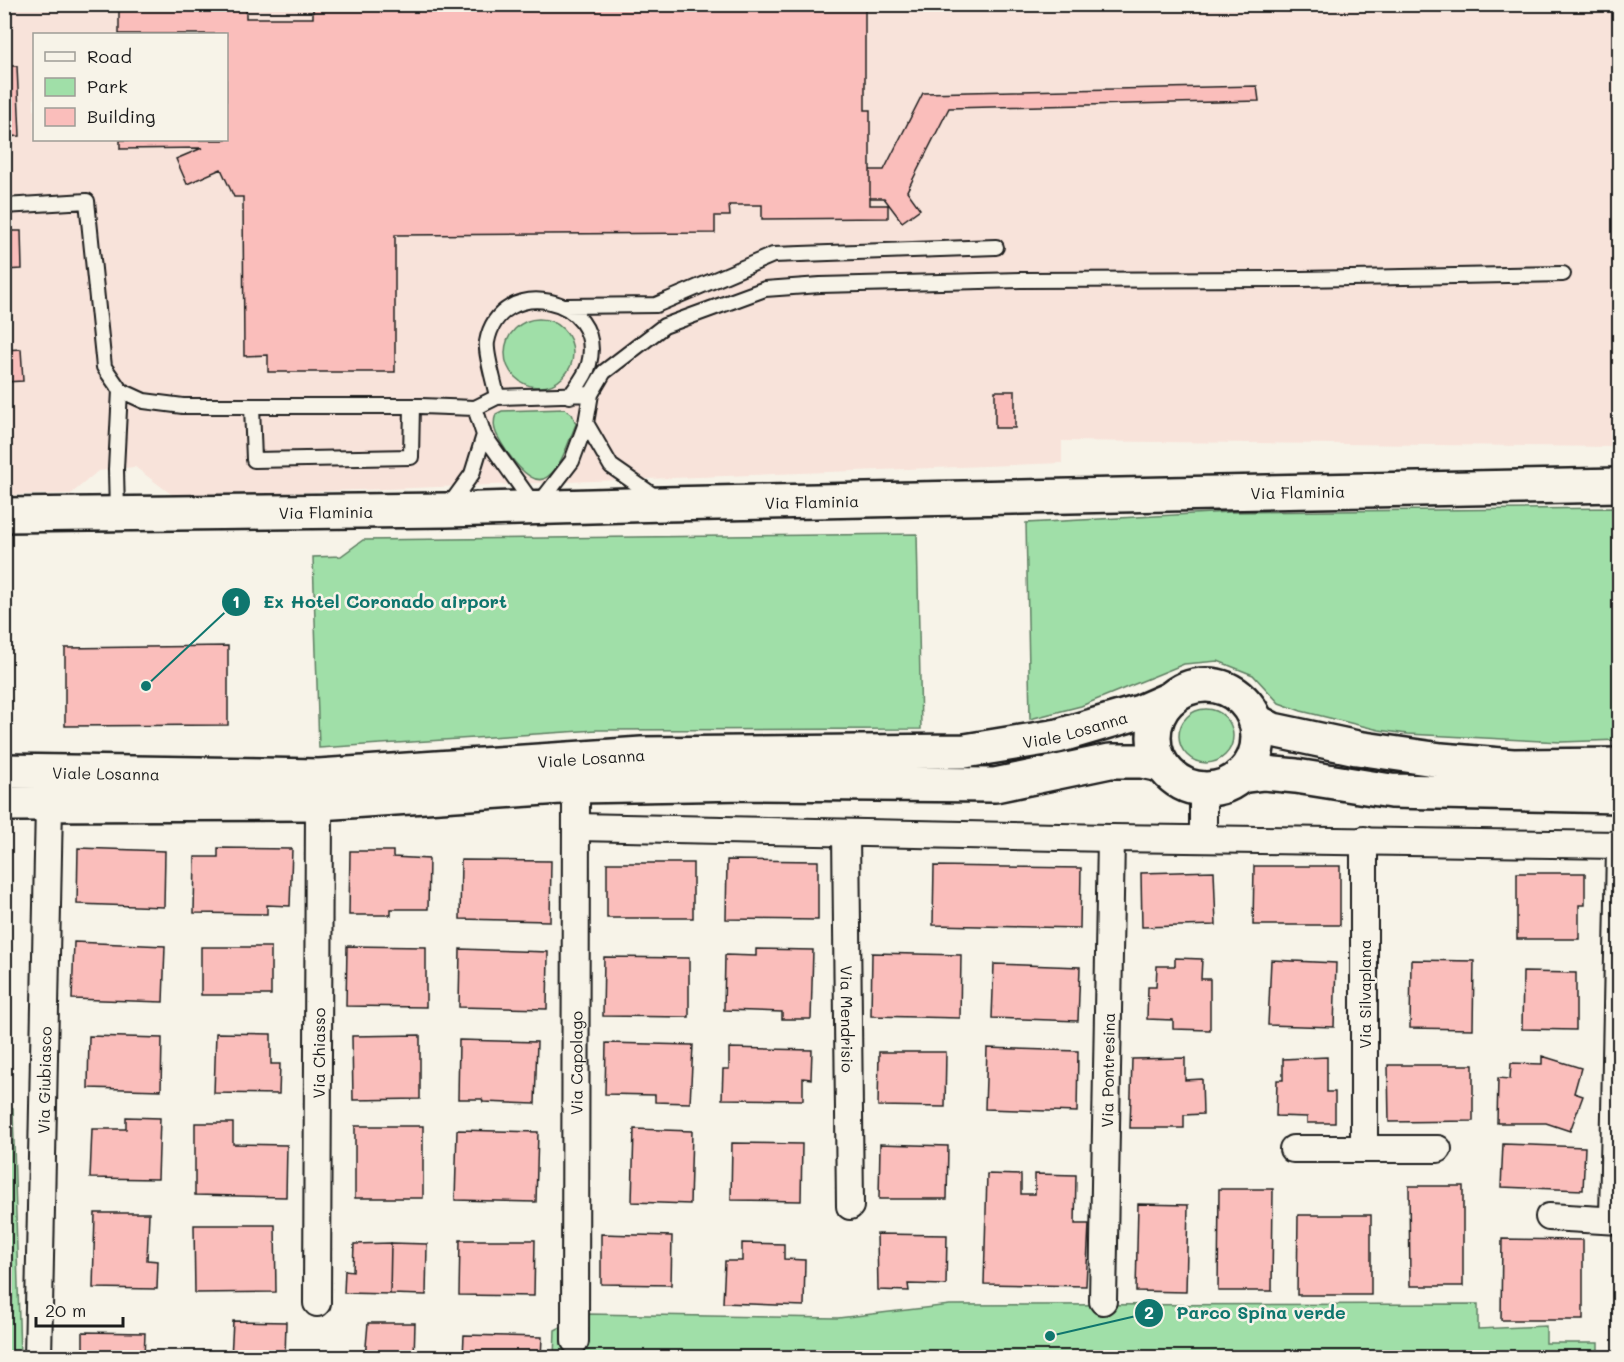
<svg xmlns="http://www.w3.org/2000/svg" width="1624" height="1362" viewBox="0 0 1624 1362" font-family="Mali,sans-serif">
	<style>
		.built { fill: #f8e3da; fill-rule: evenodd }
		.green { fill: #a0dfa8; stroke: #5e7e62; stroke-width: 1.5 }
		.building { fill: #fabebb; stroke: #1c1c1c; stroke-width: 1.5 }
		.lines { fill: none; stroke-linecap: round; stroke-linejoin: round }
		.service-casing { stroke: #1c1c1c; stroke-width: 18 }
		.minor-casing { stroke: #1c1c1c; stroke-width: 30 }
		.secondary-casing { stroke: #1c1c1c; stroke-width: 38 }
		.primary-casing { stroke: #1c1c1c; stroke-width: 38 }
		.service { stroke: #f7f3e8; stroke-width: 14 }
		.minor { stroke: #f7f3e8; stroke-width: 26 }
		.secondary { stroke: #f7f3e8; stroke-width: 33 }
		.primary { stroke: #f7f3e8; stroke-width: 33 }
		.labels { text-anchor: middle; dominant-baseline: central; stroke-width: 5; stroke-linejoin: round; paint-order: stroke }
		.street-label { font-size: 16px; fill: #1c1c1c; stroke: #f7f3e8 }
		.leader { fill: none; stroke: #0f766e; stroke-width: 2 }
		.callout-dot { fill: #0f766e; stroke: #f7f3e8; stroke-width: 2 }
		.mark-label { font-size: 18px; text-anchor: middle; font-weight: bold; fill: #fff }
		.callout-label { font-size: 18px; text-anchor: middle; font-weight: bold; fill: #0f766e; stroke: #f7f3e8; stroke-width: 5; stroke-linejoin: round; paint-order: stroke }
	</style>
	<rect width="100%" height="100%" fill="#f7f3e8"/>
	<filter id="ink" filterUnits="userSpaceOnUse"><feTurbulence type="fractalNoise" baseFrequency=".0167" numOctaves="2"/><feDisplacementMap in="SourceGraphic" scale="12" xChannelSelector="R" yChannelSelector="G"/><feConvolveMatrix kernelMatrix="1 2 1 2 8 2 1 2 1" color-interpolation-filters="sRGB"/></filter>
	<g filter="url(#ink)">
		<!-- built -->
		<path class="built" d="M4,5H1619V447L1062,441V463L175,497L135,467L98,471L71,494L5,495ZM34,34H226V140H34Z"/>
		<!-- green -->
		<path class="green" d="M505 353a34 34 0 1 1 68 0a34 34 0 1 1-68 0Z
			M565,409L572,414L576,424C569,440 562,467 547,477C530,490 505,450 498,437C494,430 493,422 496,414L502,411Z
			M1619,508V740L1561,742L1407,734L1379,730L1301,711L1279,703L1253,675L1218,661L1184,664L1081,706L1030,719L1026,523L1230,512Z
			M917,534L921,729L597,730L319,748L313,557L341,556L363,540Z
			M1179 736a27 27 0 1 1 54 0a27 27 0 1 1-54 0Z
			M5,1108H13L20,1357H5Z
			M1478,1304V1329L1546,1326V1343H1598V1351L1620,1354L1619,1358H554L555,1330L586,1314L838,1318L950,1305Z"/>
		<!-- building -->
		<path class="building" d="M119,4H246V18H313V4H865V110H870V205H888V218L762,219V205H729L730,216H715V233L395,235V372H268V355L244,356L243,197H234L221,169L187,184L176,159L202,148L120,149V140H226V34H119Z
			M4,66H17L20,136L4,137Z
			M1257,86L1259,101L949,108L907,191L920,209L902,222L884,198H870V170H884L923,93Z
			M4,231H21L22,269L4,270Z
			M21,349L23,381L4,382V350Z
			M995,391H1015V428H995Z
			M228,646V725L65,726V648Z
			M78,848L165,851L164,907L77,904Z
			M218,848L292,849L290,906L267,905V914L194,913L195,857H218Z
			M350,851H393V857L429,859L428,909H391V915H349Z
			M461,860L551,861L550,921L460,919Z
			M727,860L818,861V920L726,919Z
			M607,863H693V918H607Z
			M934,866L1081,868L1080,928L933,925Z
			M1254,866H1340V925H1253Z
			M1214,871L1216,925L1142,927L1141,873Z
			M1517,873H1585V905H1579V939H1517Z
			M74,942L165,946L163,1002L72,999Z
			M347,946L426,947V1007L346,1006Z
			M201,947H271V995H201Z
			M460,949L548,952L547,1009L459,1007Z
			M756,949L813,950L811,1019H782V1012L724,1010L725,955L756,956Z
			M872,953L961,955L960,1018L871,1016Z
			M604,957L689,958V1017L603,1016Z
			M1175,958L1202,959L1201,979H1210V1030L1173,1029V1020L1147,1019L1148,987H1156L1157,966H1175Z
			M1271,960L1336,963L1334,1027L1268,1025Z
			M1411,960L1474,961L1473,1029L1410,1028Z
			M994,964L1080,967L1078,1021L992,1018Z
			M1523,972L1576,973V1030L1522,1029Z
			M216,1033L271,1034V1064H280L279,1094L214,1093Z
			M420,1035V1099L353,1100L352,1036Z
			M89,1036L162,1038L161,1090L88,1088Z
			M459,1040L537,1042L535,1104L483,1102L482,1099H458Z
			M606,1043L693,1045L690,1103L655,1102V1095L605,1094Z
			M729,1048L812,1050L811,1079L803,1078V1100L722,1099L723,1069H729Z
			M987,1048L1078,1051L1077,1112L985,1109Z
			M879,1052H946L945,1107L878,1106Z
			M1542,1056L1581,1068L1574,1093L1583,1096L1570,1131L1546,1123H1497L1498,1078L1510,1079L1511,1063L1542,1064Z
			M1327,1057V1092H1335V1123H1307V1117L1276,1116L1277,1080H1283V1059Z
			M1185,1058V1080L1202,1079L1203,1114L1184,1115V1128H1130L1132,1059Z
			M1388,1065H1473V1121L1389,1122Z
			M126,1117L160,1118L158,1179L90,1178L92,1129H126Z
			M195,1123H233V1144L287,1145L286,1197L195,1195Z
			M355,1126H423V1198H355Z
			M634,1129L692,1131L690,1204L632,1202Z
			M457,1130L538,1132L536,1202L455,1200Z
			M732,1143L802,1144L801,1201L731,1200Z
			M880,1144L948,1146L947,1199H879Z
			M1503,1144L1585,1147L1583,1190L1501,1187Z
			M987,1174L1021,1175V1194H1035V1174L1076,1175L1075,1224H1089L1086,1286L984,1284Z
			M1409,1186H1463V1286H1410Z
			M1219,1189H1273L1272,1291H1218Z
			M1138,1204L1188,1205L1186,1292L1136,1291Z
			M95,1213H149L147,1260L158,1261L157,1289L93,1288Z
			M1298,1215H1371V1295H1297Z
			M194,1225H275L276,1292L195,1293Z
			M601,1234L672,1236L671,1285L601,1284Z
			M877,1234L947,1235L946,1285L908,1284L909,1291L878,1290Z
			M1502,1239L1583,1240V1320H1501Z
			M460,1240H535L534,1296L459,1295Z
			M391,1243L427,1244L426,1295L390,1294Z
			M391,1243L390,1294L344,1293L345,1270L353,1271L354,1244Z
			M742,1243L784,1244V1259L805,1260L804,1306L723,1303L725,1261H742Z
			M233,1321L286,1322L285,1358H231Z
			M368,1323H415L414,1358H365Z
			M83,1332L145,1333L144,1358H83Z
			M464,1335L542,1337L541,1358H463Z"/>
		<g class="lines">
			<!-- service casing -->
			<g class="service-casing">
				<path id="service" d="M4,206L87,201L104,367L120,390L144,401L183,406H421L475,408L497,397L591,394
					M565,306L656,305L773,255L996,247
					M497,397C495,384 485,353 487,342C499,274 606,295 589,364C586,376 577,386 570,396
					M252,406L254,460L411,457L412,406
					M475,408L484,435L536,508L572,461L586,423L591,394L604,372L664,326L765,289L820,285L1021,280L1300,279L1563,274
					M586,423L611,466L657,498
					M448,507L472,474L484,435
					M117,513L116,469L120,390"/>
			</g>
			<!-- minor casing -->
			<g class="minor-casing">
				<g id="minor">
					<path d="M576,827L1111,838L1620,845"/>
					<path id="s1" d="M846,833L850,1206"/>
					<path d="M1203,839V789"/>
					<path d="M1364,840V1148"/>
					<path d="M1293,1149H1438"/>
					<path d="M1549,1217L1620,1221"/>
					<path d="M1613,1220L1620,848"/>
					<path id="s2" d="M1103,1301L1111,838"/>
					<path id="s3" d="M317,1303L319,803"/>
					<path id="s4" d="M575,1341L576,786"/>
					<path id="s5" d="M38,1358L49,805"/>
				</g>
			</g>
			<!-- secondary casing -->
			<g class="secondary-casing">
				<g id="secondary">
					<circle cx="1206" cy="737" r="52"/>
					<path d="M1256,721L1273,730L1357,748L1441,760L1513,766L1620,765"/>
					<path id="s6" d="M4,771L319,776L642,754L965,751L1058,736L1140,712L1172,698"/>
					<path d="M1240,776L1264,773L1296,776L1391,791L1620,796"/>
					<path d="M4,804L319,803L576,786L747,783L995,785L1110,761H1142L1161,765"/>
				</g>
			</g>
			<!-- primary casing -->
			<g class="primary-casing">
				<g id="primary">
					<path id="s7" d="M4,515L447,510L664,504L1620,485"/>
				</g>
			</g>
			<!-- service -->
			<use href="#service" class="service"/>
			<!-- minor -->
			<use href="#minor" class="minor"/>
			<!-- secondary -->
			<use href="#secondary" class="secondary"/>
			<!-- primary -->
			<use href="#primary" class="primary"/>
		</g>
	</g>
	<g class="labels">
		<!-- street labels -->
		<g class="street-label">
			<text stroke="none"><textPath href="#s7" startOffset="1294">Via Flaminia</textPath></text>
			<text stroke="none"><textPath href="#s7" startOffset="808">Via Flaminia</textPath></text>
			<text stroke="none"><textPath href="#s7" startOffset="322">Via Flaminia</textPath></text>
			<text stroke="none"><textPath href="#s6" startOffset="1074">Viale Losanna</textPath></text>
			<text stroke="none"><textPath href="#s6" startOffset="588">Viale Losanna</textPath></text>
			<text stroke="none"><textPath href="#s6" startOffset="102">Viale Losanna</textPath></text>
			<text transform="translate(1364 994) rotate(-90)">Via Silvaplana</text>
			<text stroke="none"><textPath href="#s1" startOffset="186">Via Mendrisio</textPath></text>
			<text stroke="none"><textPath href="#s3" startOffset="250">Via Chiasso</textPath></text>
			<text stroke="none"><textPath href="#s4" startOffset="278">Via Capolago</textPath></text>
			<text stroke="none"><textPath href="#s2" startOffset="231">Via Pontresina</textPath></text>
			<text stroke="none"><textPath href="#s5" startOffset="278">Via Giubiasco</textPath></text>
		</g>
	</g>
	<!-- callouts -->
	<path class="leader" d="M146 686L236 602M1050 1336L1149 1313"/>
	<g class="callout-dot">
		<circle cx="146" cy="686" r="6"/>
		<circle cx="1050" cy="1336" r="6"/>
		<circle cx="236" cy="602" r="15"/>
		<circle cx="1149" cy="1313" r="15"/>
	</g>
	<g class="mark-label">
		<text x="236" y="608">1</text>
		<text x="1149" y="1319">2</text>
	</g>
	<g class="callout-label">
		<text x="385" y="608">Ex Hotel Coronado airport</text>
		<text x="1261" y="1319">Parco Spina verde</text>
	</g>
	<!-- margin -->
	<rect width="1624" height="1362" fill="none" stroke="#f7f3e8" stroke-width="24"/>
	<rect x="12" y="12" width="1600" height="1338" fill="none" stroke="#1c1c1c" stroke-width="2" filter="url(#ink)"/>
	<!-- legend -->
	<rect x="33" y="33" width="195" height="108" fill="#f7f3e8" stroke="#9f9d96" stroke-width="1.5"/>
	<rect x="45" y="52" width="30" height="9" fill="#f7f3e8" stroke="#9f9d96" stroke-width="1.5"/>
	<text x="87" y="63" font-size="18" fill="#1c1c1c">Road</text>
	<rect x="45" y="78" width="30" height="18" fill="#a0dfa8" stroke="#9f9d96" stroke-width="1.5"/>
	<text x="87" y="93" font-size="18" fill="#1c1c1c">Park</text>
	<rect x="45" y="108" width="30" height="18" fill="#fabebb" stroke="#9f9d96" stroke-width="1.5"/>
	<text x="87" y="123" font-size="18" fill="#1c1c1c">Building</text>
	<!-- scale -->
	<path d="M36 1317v9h87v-9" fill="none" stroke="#1c1c1c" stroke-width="3"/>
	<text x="45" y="1317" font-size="18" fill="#1c1c1c" stroke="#f7f3e8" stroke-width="4.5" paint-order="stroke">20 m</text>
</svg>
